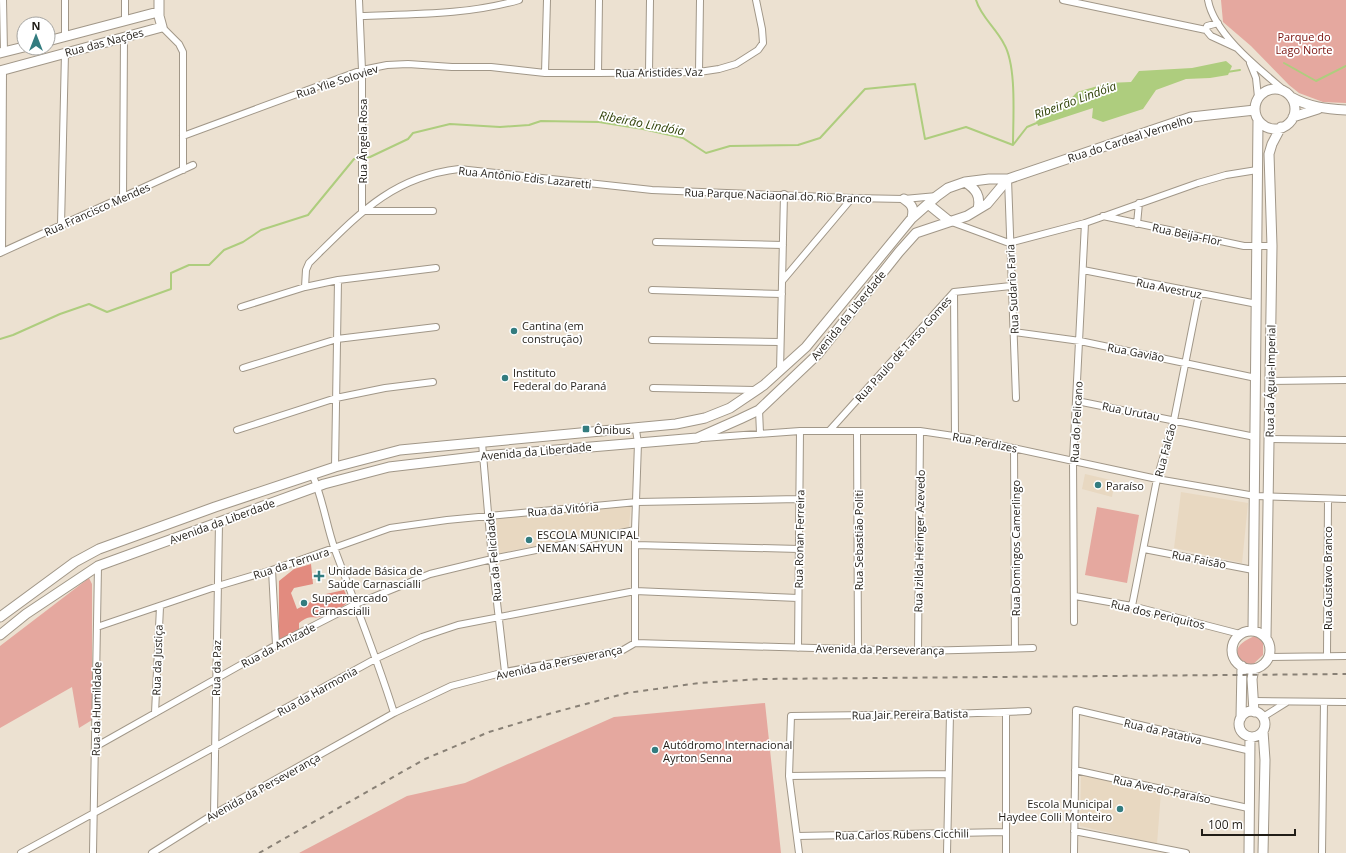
<svg xmlns="http://www.w3.org/2000/svg" width="1346" height="853" viewBox="0 0 1346 853" font-family="'Open Sans',sans-serif">
	<style>
		.built { fill: #e8d8c1 }
		.green { fill: #e5a89f }
		.forest { fill: #e28b7f }
		.water { fill: #aecd7e }
		.lines { fill: none; stroke-linecap: round; stroke-linejoin: round }
		.stream { stroke: #aecd7e; stroke-width: 2 }
		.street-casing { stroke: #a19788; stroke-width: 8 }
		.secondary-casing { stroke: #a19788; stroke-width: 11 }
		.street { stroke: #fff; stroke-width: 6 }
		.secondary { stroke: #fff; stroke-width: 9 }
		.rail { stroke: #898176; stroke-width: 2; stroke-dasharray: 5 5; stroke-linecap: butt }
		.poi-dot { fill: #337c7f; stroke: #fff; stroke-width: 1.5 }
		.labels { text-anchor: middle; dominant-baseline: central; stroke-width: 3.5; stroke-linejoin: round; paint-order: stroke }
		.park-label { font-size: 11px; fill: #78100b; stroke: #fff }
		.street-label { font-size: 11px; fill: #211d17; stroke: #fff }
		.poi-label { font-size: 11px; fill: #211d17; stroke: #fff; text-anchor: start }
		.water-label { font-size: 12px; font-style: italic; fill: #2f4106; stroke: #fff }
	</style>
	<rect width="100%" height="100%" fill="#ece1d1"/>
	<!-- built -->
	<path class="built" d="M1085,474L1115,481L1112,497L1082,489Z
		M1181,492L1248,503L1242,563L1174,548Z
		M631,505L629,527L496,554L492,518Z
		M1081,775L1161,792L1157,844L1080,826Z"/>
	<!-- green -->
	<path class="green" d="M1221,0H1346V103L1323,102L1299,93L1289,85L1251,46L1223,22Z
		M1097,507L1139,515L1127,583L1085,575Z
		M89,578L92,584V720L79,728L72,687L0,728V646Z
		M1255,636L1263,641V655L1250,667L1238,660C1234,646 1243,641 1255,636Z
		M765,703L781,853H299L407,796L465,783L614,717Z"/>
	<!-- forest -->
	<path class="forest" d="M311,564L313,584L294,588L291,593L297,609L326,594L344,590L349,601C342,608 333,613 324,616C311,620 312,613 299,623V631L279,640V581L294,569Z"/>
	<!-- water -->
	<path class="water" d="M1226,61L1232,66L1228,75L1210,78L1186,79L1156,90L1143,109L1103,122L1092,118L1093,108L1038,126L1035,117L1063,107L1077,92L1108,83L1131,82L1139,71L1192,68Z"/>
	<g class="lines">
		<!-- stream -->
		<path class="stream" d="M976,0C981,17 996,28 1004,44C1017,66 1013,119 1013,145
			M1284,63L1316,81L1346,66
			M1227,72L1240,70
			M0,339L13,335L60,314L89,304L107,312L171,289V273L189,265H209L224,250L243,242L261,230L308,215L354,159L370,157L408,139L413,133L450,124L500,127L529,125L541,121L599,122L643,129L683,138L706,153L730,146L798,145L820,138L865,89L915,84L925,139L966,127L1013,145L1027,127L1039,122"/>
		<!-- street casing -->
		<g class="street-casing">
			<path id="street" d="M3,0L4,52
				M65,0V36
				M125,0V20
				M359,0L362,70V211
				M1063,0L1206,30
				M1208,0C1214,34 1259,69 1285,91
				M360,16C413,14 468,15 519,0
				M162,27L179,44L183,52V170
				M1206,30L1211,36L1237,48
				M1206,30L1207,26L1218,23
				M1250,63L1256,78L1258,97
				M649,72L650,0
				M699,72L700,0
				M545,73L547,0
				M598,73L699,72L719,69L736,64L758,50L763,43L762,29L756,0
				M183,136L362,70L387,65L408,64L452,67H491L545,73H598L599,0
				M1008,179L1016,398
				M123,198L124,37
				M362,211H433
				M1103,216L1244,246H1272
				M949,221L1009,243L1085,223L1198,183L1226,175L1257,170
				M1137,224L1139,203
				M61,225L65,53
				M656,242L783,245
				M2,252L3,70
				M0,253L193,165
				M1083,270L1257,304
				M783,280L852,198
				M305,287L306,270L309,263C356,217 390,177 459,169L652,190L852,198L904,199L937,196
				M652,290L782,294
				M954,292L955,435
				M241,307L305,287L338,280L436,268
				M1014,332L1080,341L1256,378
				M652,340L780,342
				M243,368L337,339L436,327
				M780,371L784,194
				M1271,381L1346,380
				M653,388L755,390
				M1077,401L1255,437
				M759,410L760,433
				M237,430L336,398L385,388L433,382
				M830,430L954,292L1011,286
				M857,431L858,650
				M703,438L800,431H920L967,438L1157,479L1255,496L1346,499
				M1270,439L1346,440
				M482,443L492,559L505,672
				M1014,448L1015,648
				M335,467L338,280
				M312,474C323,498 326,525 335,550C355,604 377,658 394,713
				M635,545L799,549
				M1144,549L1253,570
				M272,570L276,645
				M1075,596L1132,606L1240,634
				M1132,606L1157,479L1174,420L1199,294
				M1074,622L1073,460L1085,223
				M97,627L218,586L272,570L390,528L447,520L637,502L799,499
				M635,643V530L638,443L636,430
				M798,648L800,431
				M918,651L920,431
				M1327,656L1328,499
				M1269,657L1346,656
				M1254,701L1346,702
				M1006,712V853
				M155,713L160,607
				M1263,717L1287,702
				M95,747L276,645L356,604L430,574L492,559L635,530
				M1075,770L1248,808
				M789,776L948,774
				M214,814L219,523
				M1074,831L1186,853
				M797,836L1006,832
				M21,853L377,658L422,637L458,625L635,591L798,598
				M93,853L98,566
				M152,853L214,814L394,713L451,686L505,672L623,650L635,643L918,651L1033,648
				M799,853L789,776L791,716L950,714L1028,711
				M947,853L950,714
				M1074,853L1076,710L1251,751
				M1322,853L1324,702"/>
		</g>
		<!-- secondary casing -->
		<g class="secondary-casing">
			<path id="secondary" d="M48,41L158,12
				M0,53L24,47
				M0,71L162,27L159,16V0
				M1255 109a20 20 0 1 1 40 0a20 20 0 1 1-40 0Z
				M1291,97C1309,107 1326,109 1346,110
				M1293,117L1318,109
				M965,182C976,189 981,196 978,209
				M904,199C913,205 914,209 912,218
				M928,204L949,221
				M0,617L75,562L99,549L215,507L335,467L400,450L676,424L705,418L730,408L764,385L806,347L912,218L937,196L948,188L965,182L989,179H1008L1191,117L1255,110
				M1232 650a19 19 0 1 1 38 0a19 19 0 1 1-38 0Z
				M1253,631L1258,120
				M0,635L26,614L98,566L324,484L389,467L483,456L697,438L740,419L759,410L818,354L899,252L916,233L967,216L987,204L1008,179
				M1266,637L1272,246L1269,154L1272,144L1281,127
				M1239 724a13 13 0 1 1 26 0a13 13 0 1 1-26 0Z
				M1254,712L1252,679L1254,669
				M1241,718L1242,666
				M1263,731L1265,760L1263,853
				M1249,853L1250,737"/>
		</g>
		<!-- street -->
		<use href="#street" class="street"/>
		<!-- secondary -->
		<use href="#secondary" class="secondary"/>
		<!-- rail -->
		<path class="rail" d="M259,853L425,759L489,732L552,713L627,693L699,683L760,679L1346,674"/>
	</g>
	<!-- markers -->
	<g class="poi-dot">
		<circle cx="514" cy="331" r="4"/>
		<circle cx="505" cy="378" r="4"/>
		<rect x="582" y="425" width="8" height="8" rx="2"/>
		<circle cx="1098" cy="485" r="4"/>
		<circle cx="529" cy="540" r="4"/>
		<path d="M317 570h4v4h4v4h-4v4h-4v-4h-4v-4h4z"/>
		<circle cx="304" cy="603" r="4"/>
		<circle cx="655" cy="750" r="4"/>
		<circle cx="1120" cy="809" r="4"/>
	</g>
	<g class="labels">
		<!-- park labels -->
		<g class="park-label">
			<text x="1304" y="36">Parque do<tspan x="1304" dy="13">Lago Norte</tspan></text>
		</g>
		<!-- street labels -->
		<g class="street-label">
			<text transform="translate(104 42) rotate(-15)">Rua das Nações</text>
			<text transform="translate(659 72) rotate(-1)">Rua Aristides Vaz</text>
			<text transform="translate(337 81) rotate(-18)">Rua Ylie Soloviev</text>
			<text transform="translate(1130 138) rotate(-18)">Rua do Cardeal Vermelho</text>
			<text transform="translate(362 141) rotate(-90)">Rua Ângela Rosa</text>
			<text transform="translate(525 177) rotate(6)">Rua Antônio Edis Lazaretti</text>
			<text transform="translate(778 195) rotate(2)">Rua Parque Naciaonal do Rio Branco</text>
			<text transform="translate(97 209) rotate(-24)">Rua Francisco Mendes</text>
			<text transform="translate(1187 234) rotate(12)">Rua Beija-Flor</text>
			<text transform="translate(1169 288) rotate(11)">Rua Avestruz</text>
			<text transform="translate(1012 289) rotate(-93)">Rua Sudario Faria</text>
			<text transform="translate(848 315) rotate(-51)">Avenida da Liberdade</text>
			<text transform="translate(903 349) rotate(-48)">Rua Paulo de Tarso Gomes</text>
			<text transform="translate(1136 352) rotate(11)">Rua Gavião</text>
			<text transform="translate(1270 381) rotate(-89)">Rua da Águia-Imperial</text>
			<text transform="translate(1131 411) rotate(11)">Rua Urutau</text>
			<text transform="translate(1076 422) rotate(-87)">Rua do Pelicano</text>
			<text transform="translate(985 442) rotate(11)">Rua Perdizes</text>
			<text transform="translate(1165 450) rotate(-75)">Rua Falcão</text>
			<text transform="translate(536 451) rotate(-5)">Avenida da Liberdade</text>
			<text transform="translate(563 509) rotate(-5)">Rua da Vitória</text>
			<text transform="translate(222 521) rotate(-20)">Avenida da Liberdade</text>
			<text transform="translate(799 539) rotate(-89)">Rua Ronan Ferreira</text>
			<text transform="translate(858 540) rotate(-90)">Rua Sebastião Politi</text>
			<text transform="translate(919 541) rotate(-89)">Rua Izilda Heringer Azevedo</text>
			<text transform="translate(1015 548) rotate(-90)">Rua Domingos Camerlingo</text>
			<text transform="translate(493 557) rotate(-95)">Rua da Felicidade</text>
			<text transform="translate(1199 559) rotate(11)">Rua Faisão</text>
			<text transform="translate(291 563) rotate(-18)">Rua da Ternura</text>
			<text transform="translate(1327 578) rotate(-90)">Rua Gustavo Branco</text>
			<text transform="translate(1158 614) rotate(13)">Rua dos Periquitos</text>
			<text transform="translate(278 645) rotate(-28)">Rua da Amizade</text>
			<text transform="translate(880 649) rotate(1)">Avenida da Perseverança</text>
			<text transform="translate(157 660) rotate(-88)">Rua da Justiça</text>
			<text transform="translate(559 662) rotate(-12)">Avenida da Perseverança</text>
			<text transform="translate(216 668) rotate(-89)">Rua da Paz</text>
			<text transform="translate(317 691) rotate(-29)">Rua da Harmonia</text>
			<text transform="translate(96 709) rotate(-89)">Rua da Humildade</text>
			<text transform="translate(910 714) rotate(-1)">Rua Jair Pereira Batista</text>
			<text transform="translate(1163 731) rotate(13)">Rua da Patativa</text>
			<text transform="translate(263 787) rotate(-29)">Avenida da Perseverança</text>
			<text transform="translate(1162 789) rotate(12)">Rua Ave-do-Paraíso</text>
			<text transform="translate(902 834) rotate(-1)">Rua Carlos Rubens Cicchili</text>
		</g>
		<!-- poi labels -->
		<g class="poi-label">
			<text x="522" y="325">Cantina (em<tspan x="522" dy="13">construção)</tspan></text>
			<text x="513" y="372">Instituto<tspan x="513" dy="13">Federal do Paraná</tspan></text>
			<text x="594" y="429">Ônibus</text>
			<text x="1106" y="485">Paraíso</text>
			<text x="537" y="534">ESCOLA MUNICIPAL<tspan x="537" dy="13">NEMAN SAHYUN</tspan></text>
			<text x="328" y="570">Unidade Básica de<tspan x="328" dy="13">Saúde Carnascialli</tspan></text>
			<text x="312" y="597">Supermercado<tspan x="312" dy="13">Carnascialli</tspan></text>
			<text x="663" y="744">Autódromo Internacional<tspan x="663" dy="13">Ayrton Senna</tspan></text>
			<text x="1112" y="803" text-anchor="end">Escola Municipal<tspan x="1112" dy="13">Haydee Colli Monteiro</tspan></text>
		</g>
		<!-- water labels -->
		<g class="water-label">
			<text transform="translate(1075 100) rotate(-20)">Ribeirão Lindóia</text>
			<text transform="translate(642 123) rotate(11)">Ribeirão Lindóia</text>
		</g>
	</g>
	<!-- north arrow -->
	<g transform="translate(36 36)"><circle r="19" fill="#ffffff" stroke="#a6a5a2"/>
	<path d="M0-3L7 15L0 10L-7 15Z" fill="#337c7f"/>
	<text y="-6" font-size="11" font-weight="bold" text-anchor="middle" fill="#211d17">N</text>
	</g>
	<!-- scale -->
	<path d="M1202 829v6h93v-6" fill="none" stroke="#211d17" stroke-width="2"/>
	<text x="1208" y="829" font-size="12" fill="#211d17" stroke="#ffffff" stroke-width="3" paint-order="stroke">100 m</text>
</svg>
